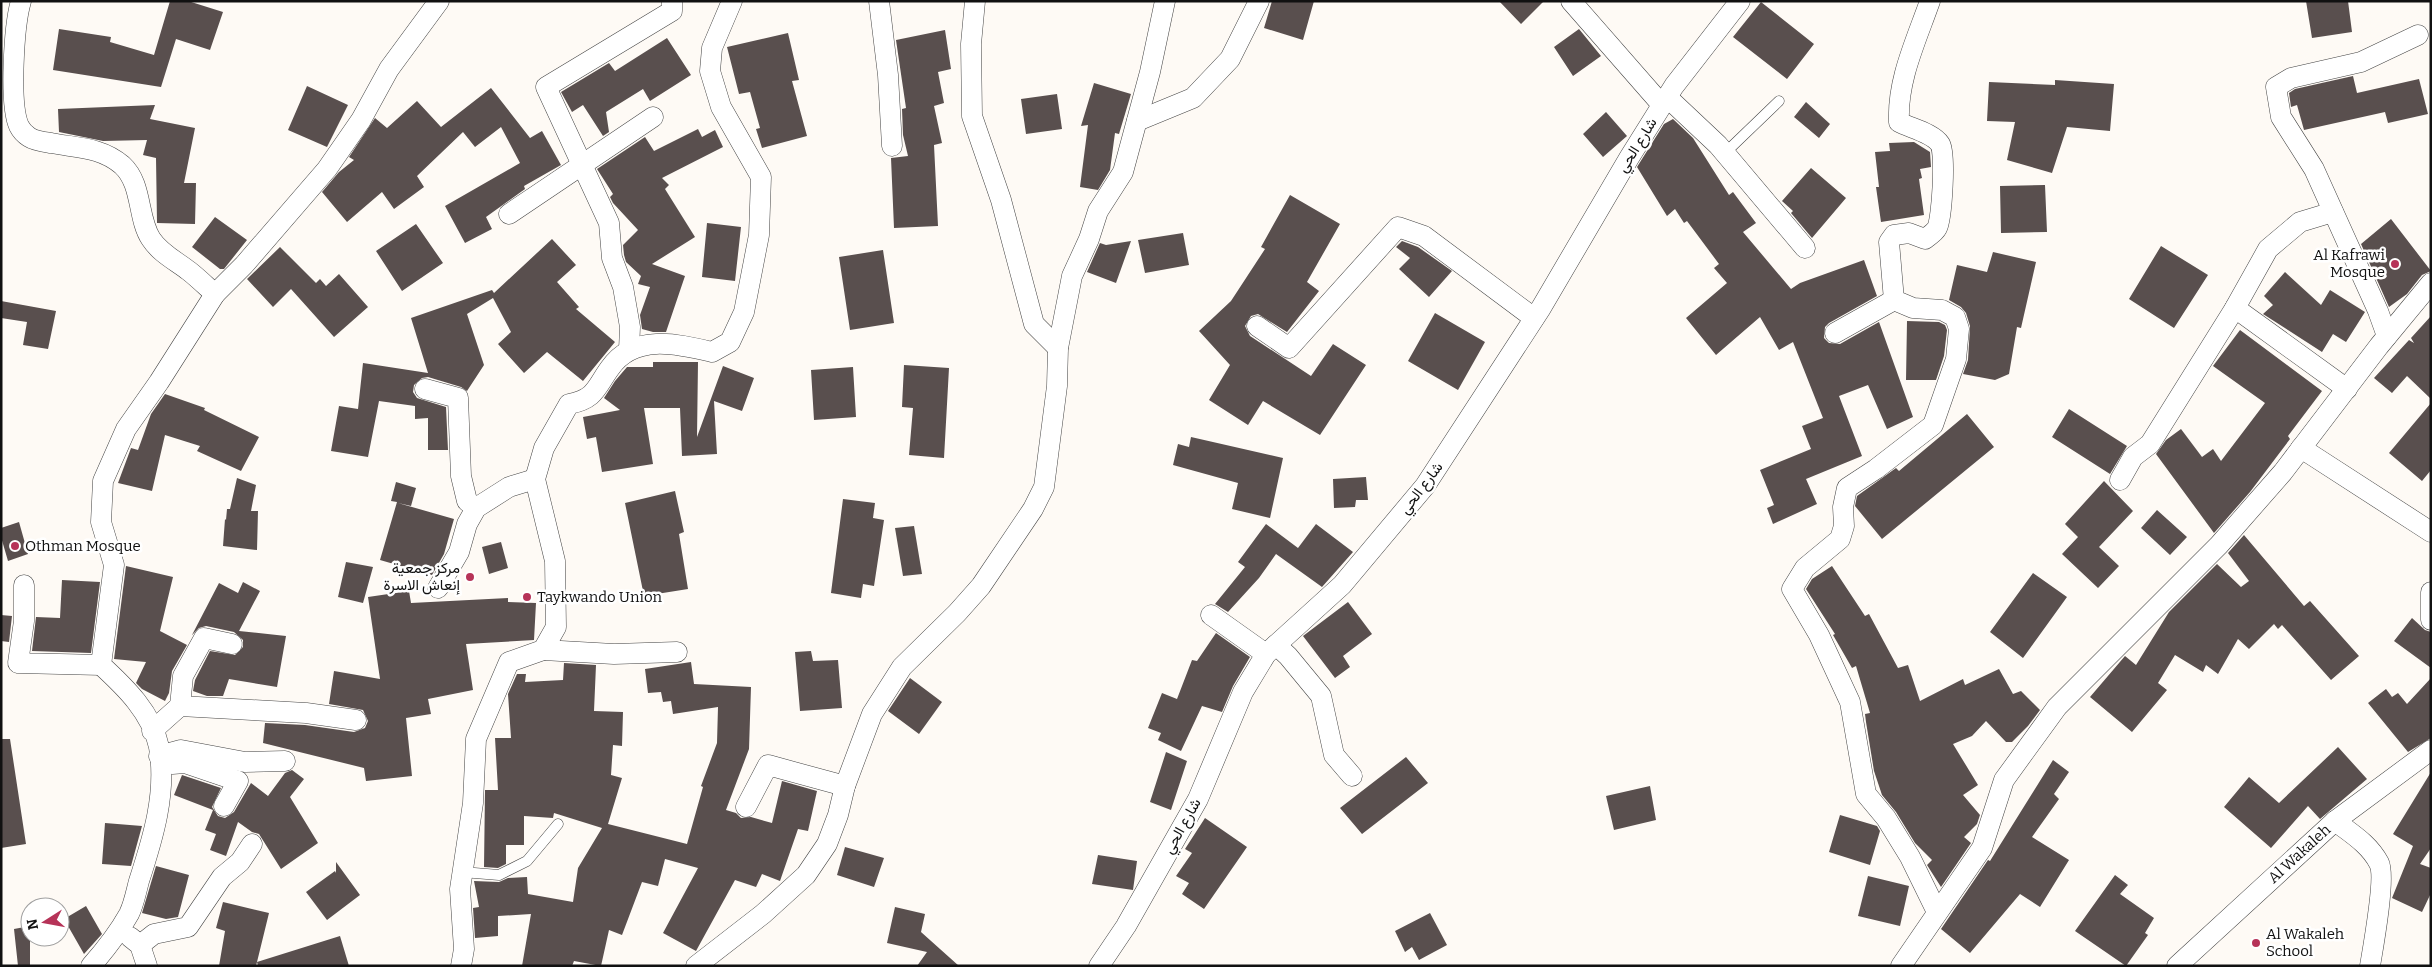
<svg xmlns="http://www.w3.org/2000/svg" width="2432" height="967" viewBox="0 0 2432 967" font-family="Bitter,Vazirmatn,serif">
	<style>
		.building { fill: #594f4e }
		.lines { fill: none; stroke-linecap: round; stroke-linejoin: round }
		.service-casing { stroke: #444; stroke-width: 11 }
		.minor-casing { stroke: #444; stroke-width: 21 }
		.service { stroke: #fff; stroke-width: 10 }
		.minor { stroke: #fff; stroke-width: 20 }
		.poi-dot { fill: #b63358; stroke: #fff; stroke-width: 2 }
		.labels { text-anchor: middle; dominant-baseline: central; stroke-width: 5; stroke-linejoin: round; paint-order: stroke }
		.street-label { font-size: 15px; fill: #111; stroke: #fff }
		.poi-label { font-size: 15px; fill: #111; stroke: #fff; text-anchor: start }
	</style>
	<rect width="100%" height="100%" fill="#fefaf5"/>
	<!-- building -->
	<path class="building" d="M170,1H188L223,12L210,50L176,39L161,87L53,70L59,29L111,37L110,42L154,55Z
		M1272,1H1314L1303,40L1264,28Z
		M1499,1H1544L1521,24Z
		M2306,1H2348L2352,32L2312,38Z
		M1761,2L1814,44L1787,79L1733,37Z
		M1579,29L1601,56L1573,76L1554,47Z
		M945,30L951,69L938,72L944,103L934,106L942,143L934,145L938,226L894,228L891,158L908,156L903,135L902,109L906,108L896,40Z
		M788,33L799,80L792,81L807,136L762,148L756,129L760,128L750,92L739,94L727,47Z
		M667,38L691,75L650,101L643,89L606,112L609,132L603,136L583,105L572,112L561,92L609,63L615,71Z
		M2353,76L2357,93L2419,79L2428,114L2388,123L2385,112L2304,130L2297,105L2291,107L2289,93L2295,89Z
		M2055,80L2114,84L2110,131L2067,127L2052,173L2007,160L2015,122L1987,121L1989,82L2055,85Z
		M1094,83L1131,94L1119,134L1115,133L1110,170L1098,190L1080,187L1088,125L1081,126Z
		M307,86L348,105L327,147L288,130Z
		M491,88L530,138L542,131L561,165L524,186L525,189L486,217L492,229L465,243L445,206L520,163L501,127L475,147L463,132L417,176L424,187L394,209L382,192L347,222L322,192L339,172L354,160L349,157L375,118L387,128L417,101L441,127Z
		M1057,94L1062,129L1026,134L1021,99Z
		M1806,102L1830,124L1819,138L1794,117Z
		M155,105L150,119L195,128L184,183H196L195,224L157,223L156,158L143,155L147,140L103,141L59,132L58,109Z
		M1606,112L1627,136L1603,157L1583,134Z
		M1673,119L1693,138L1729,195L1733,192L1756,223L1743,232L1791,289L1800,283L1864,260L1877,296L1829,323L1825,327L1824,338L1829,343L1840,344L1879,322L1913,417L1887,429L1868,385L1839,396L1862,456L1806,479L1817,504L1773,524L1767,508L1774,505L1760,470L1811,449L1802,426L1823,418L1793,342L1779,350L1760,317L1716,355L1686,318L1727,283L1714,268L1719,264L1687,221L1684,223L1675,209L1667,216L1637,167L1664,124Z
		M698,129L702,137L715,130L723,147L662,178L669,185L665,189L695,237L652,264L685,276L666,332H653L642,329L640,315L650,287L638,284L641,276L626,262L624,255L623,245L638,230L613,203L610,197L613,194L597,169L645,137L654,151Z
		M1914,142L1930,152L1931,167L1920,169L1922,178L1919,179L1924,215L1881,222L1876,187H1879L1875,152L1890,151L1889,143Z
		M1811,168L1846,198L1812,238L1791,213L1793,211L1782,201Z
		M2045,185L2047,232L2001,233L2000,186Z
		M1290,195L1340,224L1307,282L1319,291L1287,332L1258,314L1251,316L1245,326L1250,336L1311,376L1333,344L1366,365L1320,435L1263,401L1248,425L1209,400L1230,365L1199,331L1231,301L1265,249L1261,247Z
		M215,217L247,240L224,269H220L192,247Z
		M2391,219L2431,271L2422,275L2407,294L2389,307L2361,244Z
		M707,223L741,227L735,281L702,277Z
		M416,224L443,263L402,291L376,251Z
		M1183,233L1189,265L1145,273L1138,240Z
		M552,239L576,265L557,282L579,307L576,309L615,342L583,381L547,352L524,373L498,344L511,332L493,298L467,314L484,365L467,391L461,387L428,377L422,378L414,385L413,392L417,398L446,407L448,450H428V418L415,419V406L379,401L368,457L331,451L339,406L358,409L363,363L428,373L411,318L492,290L494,293Z
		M1131,241L1116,283L1087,272L1100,243L1106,245Z
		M1402,241L1418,247L1452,271L1429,297L1399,269L1410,258L1396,247Z
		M2161,246L2208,275L2174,328L2129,299Z
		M280,247L316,283L320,279L326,286L339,274L368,307L334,337L291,289L273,307L247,279Z
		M883,250L894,323L850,330L839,257Z
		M1993,252L2036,262L2021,328L2017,327L2009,374L1995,380L1963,374L1968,360L1970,326L1966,313L1961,307L1949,300L1957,265L1987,272Z
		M2285,272L2321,305L2330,290L2365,312L2346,342L2333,334L2322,352L2263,314L2273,305L2264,296Z
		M1,301L56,311L48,349L23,345L27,322L1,318Z
		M1435,313L1485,342L1458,390L1408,361Z
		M2431,316V399L2407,376L2392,393L2374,378L2409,340L2414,343L2411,338Z
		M1907,321L1939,322L1945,325L1947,330L1944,356L1936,380H1906Z
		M2240,330L2322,391L2288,436L2290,439L2250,492L2214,533L2156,454L2166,440L2181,429L2202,457L2213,449L2221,461L2265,403L2213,366Z
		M653,362H698L697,437L723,366L754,378L742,411L714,401L717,454L682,456L680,408H644L653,464L602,472L596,437L587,439L583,417L620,410L604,398L615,381L627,367H653Z
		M904,365L949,368L944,458L909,455L913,408L902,407Z
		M853,367L856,417L814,420L811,370Z
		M165,394L205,408L204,410L259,437L241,471L197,451L200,446L165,435L152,491L118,483L131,448L138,450L151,414Z
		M2431,403V470L2422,481L2389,453Z
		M2069,409L2127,446L2110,474L2052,437Z
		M1967,414L1994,447L1882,539L1855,506L1857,496L1896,468L1899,471Z
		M1191,437L1283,458L1270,518L1232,509L1238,483L1173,465L1178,444L1189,447Z
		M1366,477L1368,500H1356L1355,507L1334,508L1333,479Z
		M237,478L256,485L251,511H258L257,550L223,546L225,519L226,520L227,509H230Z
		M2104,481L2133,511L2099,547L2119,566L2098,588L2062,554L2078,537L2065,524Z
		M396,482L416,488L411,506L398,503L454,519L444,554L432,575L380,560L397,502L391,501Z
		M675,491L684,532L679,534L688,589L644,596L625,503Z
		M843,499L875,503L873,518L884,520L874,586L863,584L861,598L831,593Z
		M2157,510L2187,537L2170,555L2141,528Z
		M19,522L28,554L8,561L1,537V528Z
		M1266,524L1298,548L1316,524L1353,552L1322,587L1276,554L1259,578L1228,612L1215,604L1245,567L1238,562Z
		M914,526L922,574L903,576L895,528Z
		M2244,535L2304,606L2310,601L2359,656L2331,680L2282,625L2278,629L2274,624L2249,649L2238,639L2218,674L2206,665L2203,672L2175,655L2158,683L2167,690L2132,732L2090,697L2125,656L2136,665L2169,612L2217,564L2241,587L2249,581L2228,553Z
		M501,542L508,568L489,574L482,547Z
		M346,562L373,567L363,603L338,597Z
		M126,566L173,577L160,631L187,645L172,671L169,693L165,701L142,689L136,683L146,662L114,659Z
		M1832,566L1865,616L1869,614L1898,668L1908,665L1920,701L1963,679L1965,685L1999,669L2013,694L2021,691L2040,710L2028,726L2012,742H2006L1986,721L1972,736L1953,744L1978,785L1963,795L1980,815L1977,824L1964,837L1971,843L1941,887L1927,865L1932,860L1915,843L1896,812L1882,795L1874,771L1866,722L1865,714L1870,713L1856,666L1852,668L1833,635L1835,634L1806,589L1812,579Z
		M2033,573L2067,597L2023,658L1990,632Z
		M62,580L100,582L91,653L32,651L36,617L60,618Z
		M243,582L260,591L239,631L286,636L277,687L229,679L223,696H207L193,691L195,680L210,651L235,655L243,647V640L234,632L206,626L199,628L192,635L219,583L238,593Z
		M409,591L411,603L508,598V602L536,603L534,640L466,644L473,690L428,699L431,714L406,718L412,776L366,781L364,768L263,743L265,723L305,725L354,732L365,728L368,721L363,710L329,704L334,671L380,679L368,597Z
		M1348,602L1372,634L1343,656L1350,667L1335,678L1303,636Z
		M1,615L12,616L9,642L1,641Z
		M2412,618L2425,630L2431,632V668L2394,641Z
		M1216,633L1250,657L1233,686L1222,712L1202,706L1181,751L1158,740L1161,733L1148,728L1162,693L1177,699L1192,660L1197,661Z
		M811,651L813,661L838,660L842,708L800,711L795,652Z
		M691,662L694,684L751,687L749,749L726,810L736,813L741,818L751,817L772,823L782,781L817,791L808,831L798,829L780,881L762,874L756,887L735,880L696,951L663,933L698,868L665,859L658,886L642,882L622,935L609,930L601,966L574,961L572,966H522L531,914L498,916V936L475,938L473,908L479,907L474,881L499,882L508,878L527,877L528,894L573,902L578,868L602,828L554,813L553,818L524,816V845H506V864L498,868L484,867L485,790H498L495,738H511L508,694L517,674H526L525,682L563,680L564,663L596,665L594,711L623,712L622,746L613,745L611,775L622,778L608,824L687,844L703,787L701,786L717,743L718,707L673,714L671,701L663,702L661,692L648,693L645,669Z
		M910,678L942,702L919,734L888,711Z
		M2431,678V738L2408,752L2368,703L2386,689L2392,697L2398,693L2407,704Z
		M1,739H10L26,844L1,848Z
		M2338,747L2367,779L2320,819L2308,806L2271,848L2224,807L2249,777L2279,803Z
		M1166,752L1187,761L1171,810L1150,802Z
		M1406,757L1428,783L1362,834L1340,808Z
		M2053,760L2069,772L2054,794L2059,799L2032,837L2069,860L2040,907L2020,894L1970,953L1941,929L1988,860L1990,861Z
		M292,770L304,779L290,797L318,843L281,869L259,834L252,832L238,822L226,856L210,850L216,834L205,830L213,810L174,795L182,775L221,788L212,807L218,816L225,818L234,812L251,783L268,796L285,773Z
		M2431,772V848L2420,864L2431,868V893L2422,912L2392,898L2413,846L2393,834Z
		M1650,786L1656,820L1614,830L1606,796Z
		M1840,815L1877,826L1880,831L1870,865L1829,852Z
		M1205,818L1247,847L1204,909L1182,894L1189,883L1176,876L1192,853L1185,849Z
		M105,823L142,826L131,866L102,864Z
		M845,847L884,858L874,887L837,875Z
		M1098,855L1137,861L1133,890L1092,884Z
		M336,862L360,895L327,920L306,892L335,871L336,873Z
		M156,866L189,875L178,917L166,919L142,913Z
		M2115,875L2128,885L2120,894L2154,918L2145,933L2148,935L2126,966L2075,931Z
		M1868,876L1909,886L1900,926L1858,916Z
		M223,902L269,913L257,962L340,936L349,966H258L257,962L256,966H219L225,931L216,928Z
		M86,906L102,934L84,954L64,919Z
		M895,907L925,914L921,932L959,966H917L927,952L887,943Z
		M1430,913L1447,945L1419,960L1412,947L1405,952L1395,931Z
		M30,926V966H18L14,929Z"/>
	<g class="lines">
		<!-- service casing -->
		<g class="service-casing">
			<path id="service" d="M1725,153L1779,101
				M462,872L499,875L527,861L558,824"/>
		</g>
		<!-- minor casing -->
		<g class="minor-casing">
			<g id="minor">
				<path d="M21,1C14,25 9,104 19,126C21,130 26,135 29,137C35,141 44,142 51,143C77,148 101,147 122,165C143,184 137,218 151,239C160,253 176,261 189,271C198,278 206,286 215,294"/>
				<path d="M879,1L888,75L892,146"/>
				<path d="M975,1L971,44L972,116L1001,200L1034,324L1058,348"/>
				<path d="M1571,1L1662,105"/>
				<path d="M1930,1C1916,41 1897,80 1899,122C1910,128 1933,133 1940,144C1946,153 1942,219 1937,228C1935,232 1929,236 1925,239L1909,233L1894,235L1889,242L1894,300L1913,308L1942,310L1955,317L1959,329L1956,359L1933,425L1876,469L1847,488L1843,507L1844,526L1840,539L1805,568L1792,589L1819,635L1850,702L1866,794L1886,818L1910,857L1937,912"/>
				<path d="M1667,97L1718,145L1805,248"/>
				<path d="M1137,121L1193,98L1230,59L1259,1"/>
				<path d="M509,214L653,117"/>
				<path d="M2235,308L2347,389"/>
				<path d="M1257,326L1289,348L1398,227L1424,236L1534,318"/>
				<path d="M1835,333L1894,300"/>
				<path d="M2387,336L2378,311L2314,169L2281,117L2276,87L2291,78L2361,62L2418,35"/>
				<path d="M629,350L630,327L623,287L612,258L609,223L546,87L672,11V1"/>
				<path d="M425,389L458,398L461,476L467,501L476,508"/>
				<path d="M2301,448L2431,532"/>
				<path d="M2120,480L2133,457L2150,444L2235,308L2268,249L2300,222L2333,212"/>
				<path d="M24,585V621L18,663L101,665"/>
				<path d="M438,588L459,552L467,524L476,508L509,487L535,479"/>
				<path d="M2431,592V620"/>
				<path d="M1211,615L1266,654"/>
				<path d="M1276,645L1288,656L1321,696L1334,755L1352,776"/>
				<path d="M543,650L614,654L677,652"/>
				<path d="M180,706L183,676L204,638L232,644"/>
				<path d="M152,731L180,706L306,713L356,720"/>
				<path d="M159,756L181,750L245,762L285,761"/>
				<path d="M172,764L185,763L238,781L224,806"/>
				<path d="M746,807L768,765L845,786"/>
				<path d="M2335,821C2352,834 2369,844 2379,863C2386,876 2373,948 2370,966"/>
				<path d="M130,937L140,945L147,966"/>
				<path d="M140,945L154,934L188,927L222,877L240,862L252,844"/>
				<path d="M91,966C105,950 119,932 129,914C134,904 136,892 139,881C153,838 167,793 159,747C152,713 125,687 101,665L114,565L101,522L103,481L126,429L159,382L215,294L244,265L327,169L361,120L389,69L439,1"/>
				<path d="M461,966L464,949L460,889L473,803L476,739L509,662L543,650L556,627L555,561L535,479L544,448L569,404C596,399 596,387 610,368C634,333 678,344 712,352L730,342L744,312L759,235L761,177L721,107L710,71L712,48L732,1"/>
				<path d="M696,966L763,914L806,875L827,844L838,815L845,786L872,714L902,667L957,613L981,586L1033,509L1044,487L1057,386L1058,348L1072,276L1089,239L1098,211L1123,172L1150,72L1165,1"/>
				<path d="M1099,966L1126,926L1198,799L1243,692L1266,654L1342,585L1425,486L1541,308L1629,158L1674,86L1740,1"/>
				<path d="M1901,966L1982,848L2004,780L2057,707L2219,545L2283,472L2379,346L2431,283"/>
				<path id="s1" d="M2177,966L2335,821L2431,750"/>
			</g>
		</g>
		<!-- service -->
		<use href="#service" class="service"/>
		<!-- minor -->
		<use href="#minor" class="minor"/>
	</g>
	<!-- markers -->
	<g class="poi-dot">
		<circle cx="2395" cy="264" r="5"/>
		<circle cx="15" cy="546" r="5"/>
		<circle cx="470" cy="577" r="5"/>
		<circle cx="527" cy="597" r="5"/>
		<circle cx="2256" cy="943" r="5"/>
	</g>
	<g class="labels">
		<!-- street labels -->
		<g class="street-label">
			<text transform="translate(1637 145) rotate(-58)">شارع الحي</text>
			<text transform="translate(1421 488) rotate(-53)">شارع الحي</text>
			<text transform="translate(1182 826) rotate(-61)">شارع الحي</text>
			<text stroke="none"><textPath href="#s1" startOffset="166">Al Wakaleh</textPath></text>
		</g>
		<!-- poi labels -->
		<g class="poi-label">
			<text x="2385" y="255" text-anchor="end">Al Kafrawi<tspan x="2385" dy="17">Mosque</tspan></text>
			<text x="25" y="546">Othman Mosque</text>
			<text x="460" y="568" text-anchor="end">مركز جمعية<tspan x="460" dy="17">إنعاش الاسرة</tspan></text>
			<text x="537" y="597">Taykwando Union</text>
			<text x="2266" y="934">Al Wakaleh<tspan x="2266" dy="17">School</tspan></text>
		</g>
	</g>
	<!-- border -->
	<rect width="2432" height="967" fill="none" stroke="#111111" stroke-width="5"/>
	<!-- north arrow -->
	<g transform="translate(45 922) rotate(259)"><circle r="24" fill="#ffffff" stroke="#a0a0a0"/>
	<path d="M0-4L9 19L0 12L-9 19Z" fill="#b63358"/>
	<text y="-8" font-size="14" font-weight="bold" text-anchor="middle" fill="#111111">N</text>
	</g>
</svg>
